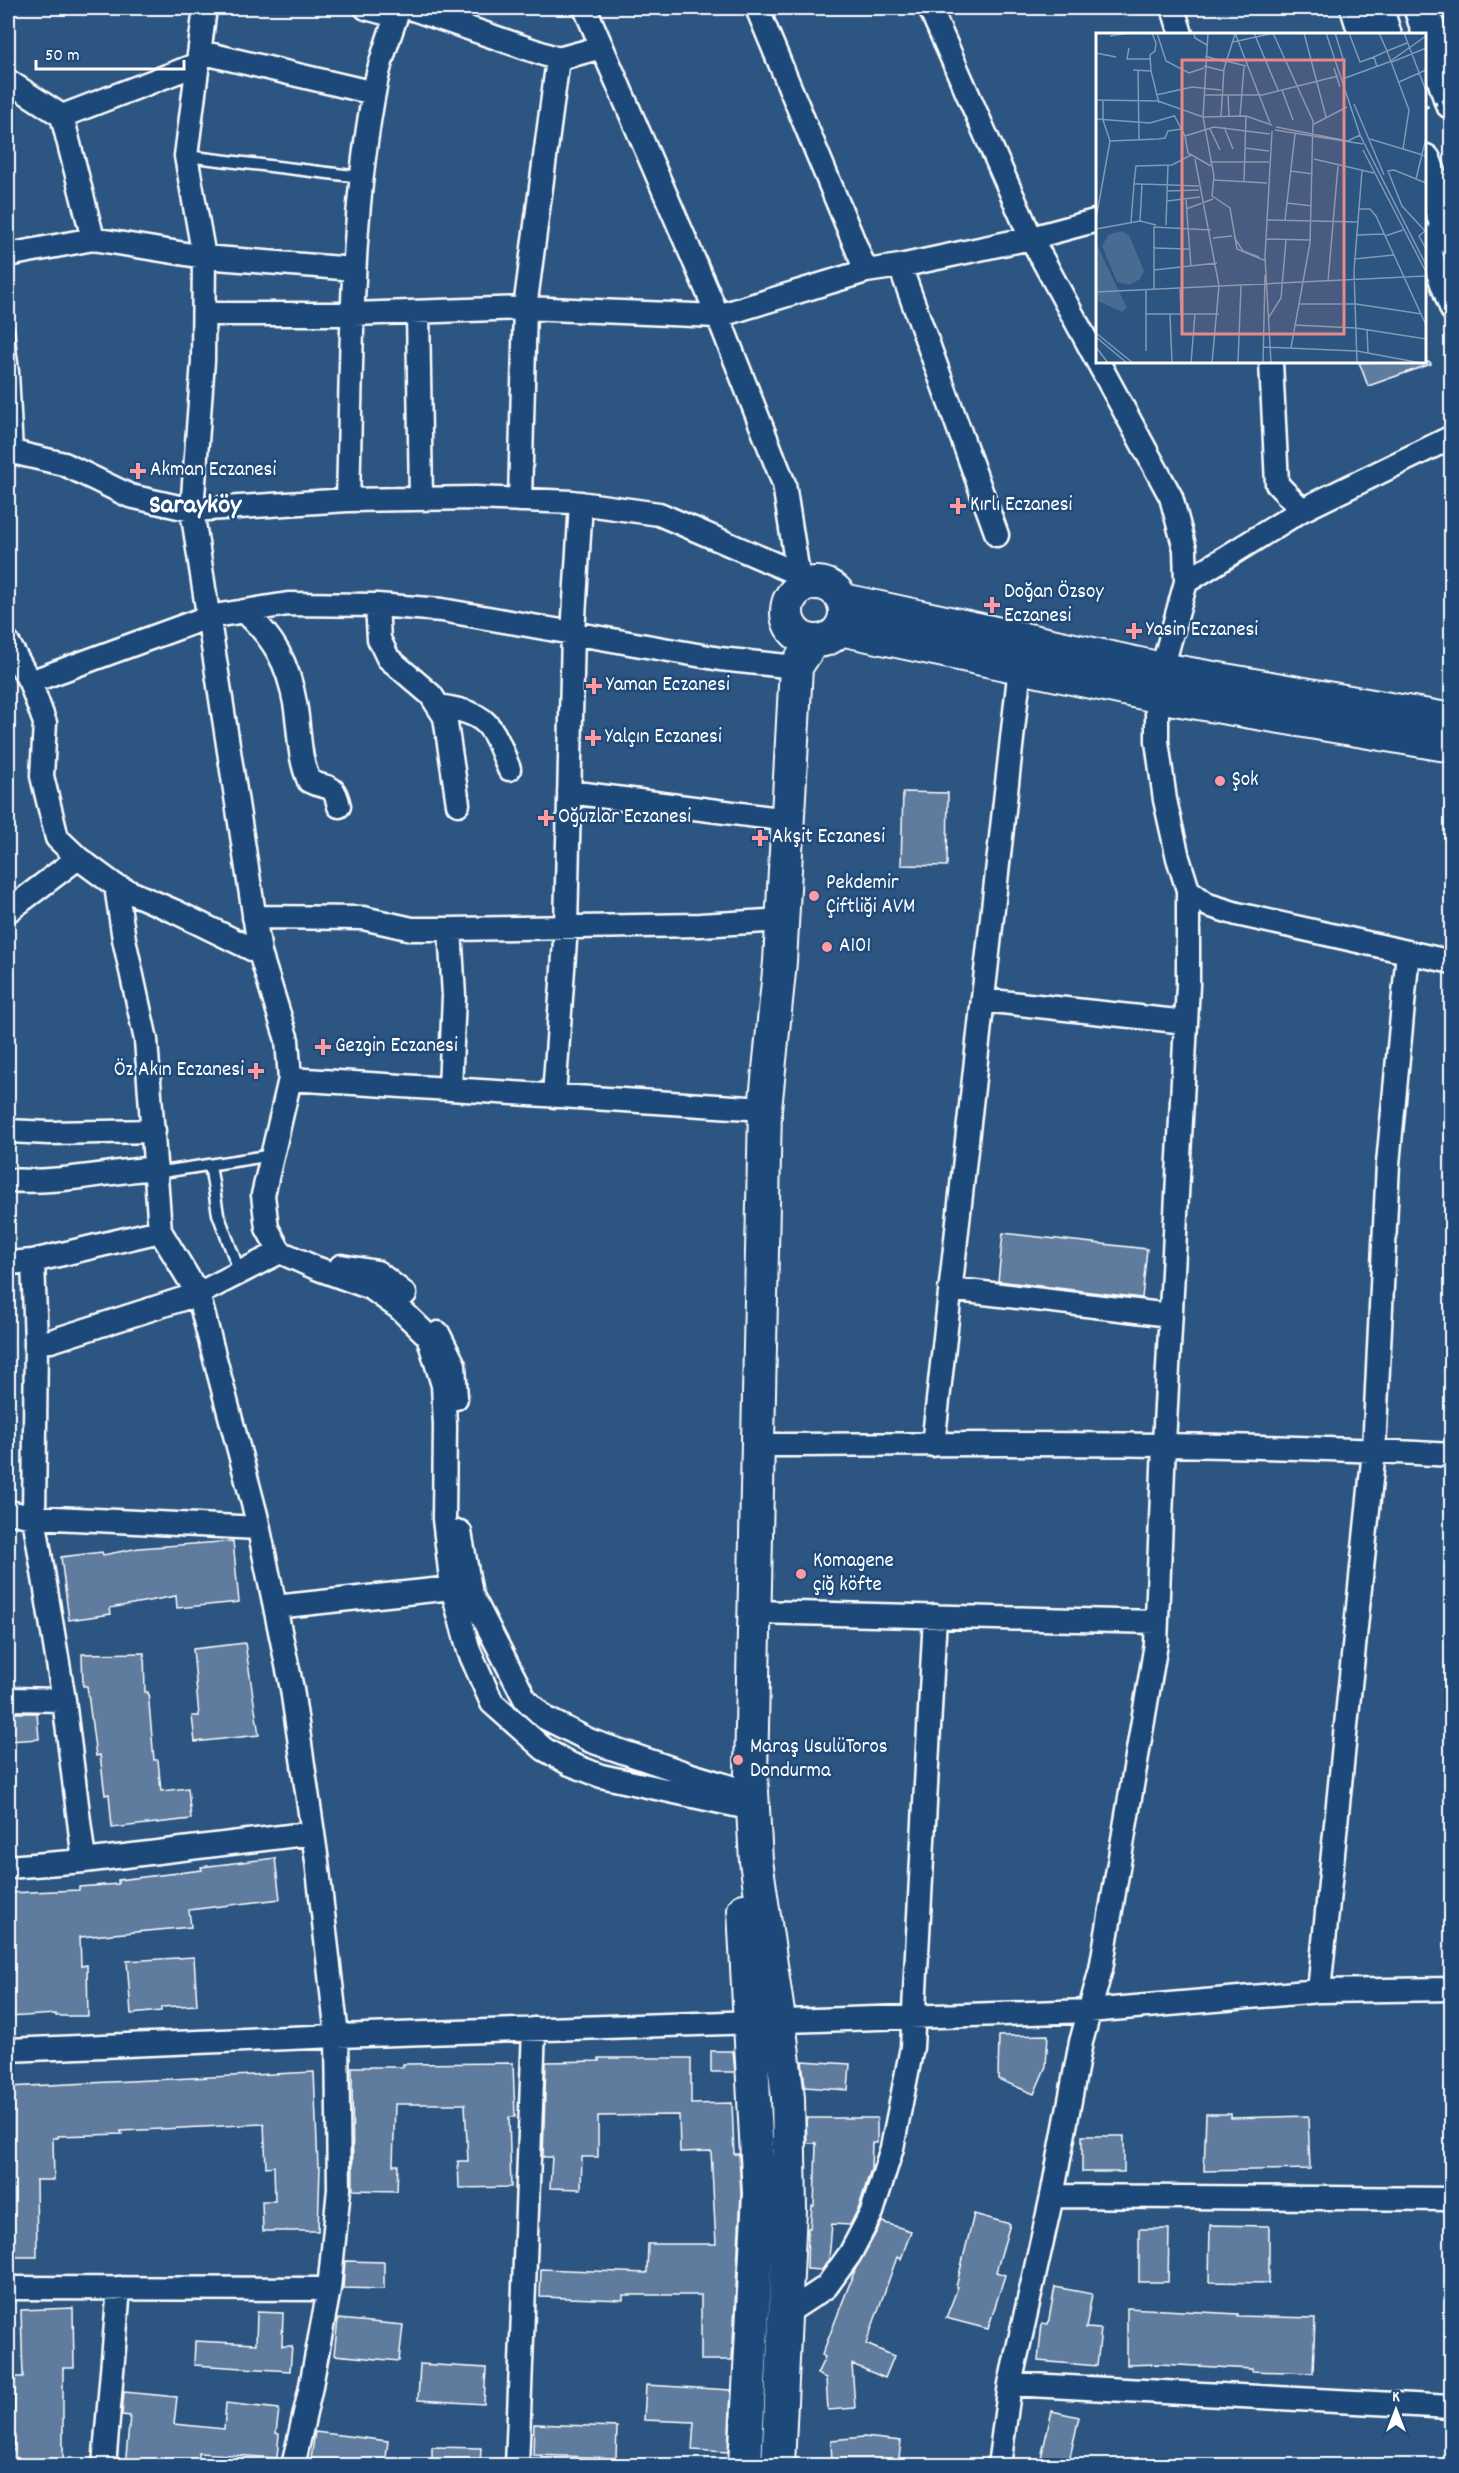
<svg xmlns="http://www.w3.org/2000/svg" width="1459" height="2473" viewBox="0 0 1459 2473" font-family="Dekko,sans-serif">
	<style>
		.building { fill: #5e7c9f; stroke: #fff; stroke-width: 1.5 }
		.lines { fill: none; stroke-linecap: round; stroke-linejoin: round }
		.lane-casing { stroke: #fff; stroke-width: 15 }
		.street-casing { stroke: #fff; stroke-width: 27 }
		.secondary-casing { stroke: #fff; stroke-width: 36 }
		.highway-casing { stroke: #fff; stroke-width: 38 }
		.lane { stroke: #1f4a7a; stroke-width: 10 }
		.street { stroke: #1f4a7a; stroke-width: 22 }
		.secondary { stroke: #1f4a7a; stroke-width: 32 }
		.highway { stroke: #1f4a7a; stroke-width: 33 }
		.path-bridge { stroke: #fff; stroke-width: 4; stroke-dasharray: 4.5 4.5; stroke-linecap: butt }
		.poi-dot { fill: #ff9aa2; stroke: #1f4a7a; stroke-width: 2 }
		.labels { text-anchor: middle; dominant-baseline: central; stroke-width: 5; stroke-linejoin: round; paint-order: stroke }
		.poi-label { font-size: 21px; fill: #fff; stroke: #1f4a7a; text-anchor: start }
		.district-label { font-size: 27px; font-weight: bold; fill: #fff; stroke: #1f4a7a }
		.inset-road { fill: none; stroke: #8099b4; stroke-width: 1.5 }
		.view { fill: #e88989; fill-opacity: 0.15; stroke: #e88989; stroke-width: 3 }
		.inset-edge { fill: none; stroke: #fff; stroke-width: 3 }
	</style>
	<rect width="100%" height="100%" fill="#2c5582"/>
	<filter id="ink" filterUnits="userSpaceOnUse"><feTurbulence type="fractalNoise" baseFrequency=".0167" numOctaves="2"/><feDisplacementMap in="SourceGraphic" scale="12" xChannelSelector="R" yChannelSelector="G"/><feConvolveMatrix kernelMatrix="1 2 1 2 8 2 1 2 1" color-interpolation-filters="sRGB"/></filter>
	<g filter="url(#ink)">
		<!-- building -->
		<path class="building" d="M1359,362H1430L1431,364L1368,386Z
			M903,792L948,793L947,866L901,865Z
			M1003,1233L1147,1249L1142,1298L998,1281Z
			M233,1541L239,1602L177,1608L176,1596L110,1608L111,1614L69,1620L61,1557L102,1552L103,1555L139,1548Z
			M245,1643L259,1735L195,1742L192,1716H199L193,1649Z
			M144,1653L145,1692H148L154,1760H158L161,1791L188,1788L191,1819L112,1828L109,1794L105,1795L100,1755L96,1756L87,1686H83L82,1654Z
			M8,1713H37L39,1739L8,1741Z
			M275,1858L280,1899L189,1910L191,1927L80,1937L81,1966L87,1965L88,2016H56V2014L8,2017V1966H10L8,1893L79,1890V1887L118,1884V1880L202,1870L201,1867Z
			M194,1957L197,2005L161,2007V2011L131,2014L127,1961Z
			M1048,2035L1046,2066L1034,2094L998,2079L999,2036Z
			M711,2051H733L735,2072H711Z
			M599,2058H691V2104L732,2103L734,2154H739L741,2194L732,2360H701V2295H623V2300L540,2297L541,2269L647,2273L648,2244H716L711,2151L680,2152L679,2115L598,2116V2157H582L581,2189L550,2188L552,2157H543L546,2062L599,2061Z
			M802,2061L850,2064L848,2090L805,2087Z
			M513,2063L515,2117H509L511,2187L459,2188L458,2161H468L465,2104H395L393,2165H398L397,2191L353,2190L352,2067H403V2064Z
			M314,2072L318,2167H320L318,2231H263L262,2201H275L274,2166L266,2167L264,2124L121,2131L122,2134L58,2136V2138H53L54,2180H36L37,2257H8V2087Z
			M1206,2114H1231V2118L1308,2116L1310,2169L1204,2171Z
			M806,2118H877V2143H872L871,2169L859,2207L850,2225L832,2224L829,2259L822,2270L807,2269L808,2228H810L812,2206H814L816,2143H807Z
			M1082,2136H1124V2172H1082Z
			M974,2214L1010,2224L996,2272L1005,2275L988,2329L946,2318L958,2287H956Z
			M882,2222L911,2231L901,2259L897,2257L866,2344L894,2356L885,2378L852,2364L855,2408L828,2410L826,2378L817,2374L825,2357L822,2355L855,2270Z
			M1210,2225L1269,2226V2283L1209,2282Z
			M1139,2229H1169L1168,2282H1139Z
			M345,2261L384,2262V2289L343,2288Z
			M1055,2287L1092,2294L1086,2328L1101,2329L1097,2366L1038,2361L1042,2323L1048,2324Z
			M73,2308L74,2368H63V2466H11V2450H14L15,2377H23L21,2310Z
			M1127,2308L1238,2314V2316L1315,2318L1313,2373L1252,2371V2369L1159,2364L1127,2365Z
			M257,2312L283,2313L282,2346H292L290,2371L194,2365L195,2341L256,2344Z
			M338,2319L403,2325L399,2361L334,2355Z
			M420,2364L486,2368L484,2404L418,2400Z
			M646,2385L731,2390L728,2452L692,2450L694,2422L644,2420Z
			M124,2392L177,2397L174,2424L224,2429L226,2403L279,2409L276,2433L279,2434L277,2458L199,2453V2466H125L130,2416L122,2415Z
			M1052,2411L1079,2417L1068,2466H1039Z
			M534,2424L617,2427L616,2458L533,2455Z
			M315,2432L388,2441L385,2466H310Z
			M864,2437L901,2441L898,2466H832L831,2440Z
			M432,2447L481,2448L480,2466H432Z"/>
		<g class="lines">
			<!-- lane casing -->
			<g class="lane-casing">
				<path id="lane" d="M186,156L361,177
					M8,330L13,372L17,453
					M210,1165L218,1214L240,1273
					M156,1173L273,1155"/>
			</g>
			<!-- street casing -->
			<g class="street-casing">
				<path id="street" d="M205,8L186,156L204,257L203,361L192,510L260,953L287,1040L290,1079L263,1195L267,1228L280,1252L316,1268L371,1288L399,1308L428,1336L443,1385L445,1425L444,1519L452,1588L469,1651L492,1703L544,1749L570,1764L601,1776L753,1809
					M366,8L396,16
					M410,8L558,59L602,47
					M585,8L718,316L784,484L798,574
					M757,8L866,271
					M930,8L1031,238L1171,497L1185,549L1186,582L1162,669L1157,696V741L1165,800L1178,858L1188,890V985L1164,1444L1156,1644L1101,1969L1081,2042L1052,2196L1010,2384L999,2466
					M1173,8L1181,34
					M1352,8L1360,34
					M200,52L374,93
					M8,81L62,116L198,64
					M62,116L93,239
					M1424,236L1452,310
					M8,255L93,239L204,257L354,269
					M900,266L997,535
					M418,312L421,499
					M204,314H353L525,308L718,316L866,271L900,266L1031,238L1098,220
					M1271,362L1277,484L1302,510
					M8,451L64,464L130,496L192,510L348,500L475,498L572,502L659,514L798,574L808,584
					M348,500C352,361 349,219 376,82C381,57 391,32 399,8
					M520,500L525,308L558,59
					M1186,582L1302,510L1452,437
					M377,605L379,639L388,658L431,695L445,717L458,804
					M244,611C274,638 288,663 295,703C300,730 298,756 309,781C328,791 333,780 339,806
					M8,643L30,682L45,723L42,776L57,838L78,858L116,886L174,911L260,953
					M30,682L208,617L288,604L377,605L442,610L720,659L796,667
					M439,706C489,714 491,723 509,769
					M569,792L788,820
					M116,886L124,939L146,1040L160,1231L198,1294L256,1515L292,1689L317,1861L337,2036L339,2189L329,2289L310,2391L293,2466
					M1188,890L1208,905L1237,914L1452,962
					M8,911L78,858
					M254,917L363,918L412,929H450L700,925L783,920
					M450,929L454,996L450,1089
					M983,1000L1186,1022
					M290,1079L765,1109
					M554,1096L566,927L573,633L581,503
					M8,1131L49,1133L154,1131
					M8,1180C57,1184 106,1172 156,1168
					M33,1261L36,1342L34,1517L64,1700L84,1861
					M8,1263L33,1261L160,1231
					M341,1266L377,1272L405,1294
					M950,1289L1170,1315
					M438,1333L454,1365L456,1398
					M36,1342L51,1341L198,1294L280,1252
					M756,1445C988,1444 1220,1441 1452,1455
					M933,1445L1020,667
					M8,1512L34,1517L259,1528
					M460,1532L471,1594L525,1699L545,1718L591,1741L691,1775L741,1790L753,1791
					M275,1607L452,1588
					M754,1612L1157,1622
					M8,1699L64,1700
					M8,1867L84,1861L313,1833
					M1319,1991L1374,1450L1388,1164L1408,952
					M8,2050L337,2036L1089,2011L1319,1991L1452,1989
					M1052,2196L1452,2199
					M8,2288L329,2289
					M785,2314L826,2287L850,2254L872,2212L892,2148L912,2047L935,1616
					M1010,2384L1452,2407
					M104,2466L119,2288
					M517,2466L534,2029"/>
			</g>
			<!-- secondary casing -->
			<g class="secondary-casing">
				<path id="secondary" d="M787 612a29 29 0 1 1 58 0a29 29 0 1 1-58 0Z
					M843,600L1162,669L1452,720
					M840,629L1157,696L1452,746
					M744,1910L759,2194L745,2466
					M778,2466L790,2210L788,2098L779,2020L756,1861L751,1774L765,1109L780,962L796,667L813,641"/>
			</g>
			<!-- highway casing -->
			<g class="highway-casing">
				<path id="highway" d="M1376,8L1384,34
					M1421,8L1452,102
					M1424,161L1452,238"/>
			</g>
			<!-- lane -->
			<use href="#lane" class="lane"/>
			<!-- street -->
			<use href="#street" class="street"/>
			<!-- secondary -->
			<use href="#secondary" class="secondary"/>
			<!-- highway -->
			<use href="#highway" class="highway"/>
			<!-- path-bridge -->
			<path class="path-bridge" d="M1424,107L1452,99"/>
		</g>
	</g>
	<!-- markers -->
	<g class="poi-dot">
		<path d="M135 462h6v6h6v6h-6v6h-6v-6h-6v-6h6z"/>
		<path d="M955 497h6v6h6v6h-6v6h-6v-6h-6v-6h6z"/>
		<path d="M989 596h6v6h6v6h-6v6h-6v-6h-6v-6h6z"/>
		<path d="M1131 622h6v6h6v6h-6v6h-6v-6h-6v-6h6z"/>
		<path d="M591 677h6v6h6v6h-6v6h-6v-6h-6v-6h6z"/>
		<path d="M590 729h6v6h6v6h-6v6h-6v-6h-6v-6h6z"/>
		<circle cx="1220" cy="781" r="6"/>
		<path d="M543 809h6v6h6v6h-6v6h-6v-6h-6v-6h6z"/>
		<path d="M757 829h6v6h6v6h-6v6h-6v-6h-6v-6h6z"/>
		<circle cx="814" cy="896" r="6"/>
		<circle cx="827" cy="947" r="6"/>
		<path d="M320 1038h6v6h6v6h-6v6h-6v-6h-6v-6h6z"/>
		<path d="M253 1062h6v6h6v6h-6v6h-6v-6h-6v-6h6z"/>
		<circle cx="801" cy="1574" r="6"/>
		<circle cx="738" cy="1760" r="6"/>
	</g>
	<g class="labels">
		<!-- poi labels -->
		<g class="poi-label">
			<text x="150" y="471">Akman Eczanesi</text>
			<text x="970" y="506">Kırlı Eczanesi</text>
			<text x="1004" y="593">Doğan Özsoy<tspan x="1004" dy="24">Eczanesi</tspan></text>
			<text x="1146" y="631">Yasin Eczanesi</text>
			<text x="606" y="686">Yaman Eczanesi</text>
			<text x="605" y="738">Yalçın Eczanesi</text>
			<text x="1232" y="781">Şok</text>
			<text x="558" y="818">Oğuzlar Eczanesi</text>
			<text x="772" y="838">Akşit Eczanesi</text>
			<text x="826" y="884">Pekdemir<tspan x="826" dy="24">Çiftliği AVM</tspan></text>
			<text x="839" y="947">A101</text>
			<text x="335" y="1047">Gezgin Eczanesi</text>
			<text x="244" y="1071" text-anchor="end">Öz Akın Eczanesi</text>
			<text x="813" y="1562">Komagene<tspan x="813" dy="24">çiğ köfte</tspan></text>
			<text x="750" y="1748">Maraş UsulüToros<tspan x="750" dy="24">Dondurma</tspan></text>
		</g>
		<!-- district labels -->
		<g class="district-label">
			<text x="195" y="506">Sarayköy</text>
		</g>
	</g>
	<!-- overview -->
	<g transform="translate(1096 33)">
		<rect width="330" height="330" fill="#2c5582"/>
		<path d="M25,198L33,202L48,238L44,246L34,252L21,249L6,213L12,202ZM0,210L31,275L26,279L0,267Z" fill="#486b92"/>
		<path class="inset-road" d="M56,0L60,10L59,18L54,22L55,38L63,70M61,0L70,28L93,40L108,35M98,0L99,5L111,12M112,0L107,84L118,143L116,163L134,175L141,216L170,228M139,0L174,90M158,0L182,57M177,0L217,88L214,210L195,315M208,0L230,84M230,0L264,102L330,232M239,0L248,29M253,0L264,29L278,24M308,0L330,58M14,3L33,0M137,9L178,0M33,15L31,26H54M0,20L20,24M109,23L130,29M130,28L150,33M296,29L330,15M108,33L128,38M281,34L278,24L291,18L283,0M238,35L244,54M37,37L55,38M42,37L43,106M249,45L293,29L330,3M303,49L330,37M186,57L197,87M60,62L96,54L125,57M109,62H166L242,43M132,62L133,83M0,67L62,68L107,84L150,83L176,92M258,71L288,142M78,82L89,103L92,120L115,133M125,83L128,36L139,1M144,83L148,34M0,86L54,90L78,83M218,91L251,74M128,94L137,116M180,94L252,108L264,102M114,96L124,117M179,97L267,111M89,103L118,94L174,101M274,106L330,123M14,108L62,106L69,105L72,98L86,96M149,115L173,118M307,116L313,77L291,18L311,10M267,117L330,239M99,126L123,253L116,330M218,126L278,140M114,129H173M195,138L217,141M291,138L298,137L330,150M292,138L306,173L330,199M320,146L330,105M118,147L171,150M148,149L150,83M46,151H38L40,133L76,132L95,122M71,158L103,157M90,167L95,234M71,168L104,164M191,170L216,173M90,176L117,166M262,176H274L280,183L330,292M0,186L14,108L7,87V68M170,187L261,189M189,187L199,101M44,188L46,151L103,153M35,189L38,151M70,192L72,132M0,196L44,188L60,192M329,198L323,203L330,216M260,202L288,201M289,203L307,197M138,204L147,218L163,224M117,205L136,203M170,206L214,207M57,215L93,216M258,226L298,222M58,237L121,230M232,248L242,133M84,255L85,281M58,256V194L115,197M0,259L330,243M203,271H260L326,281M49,281H123M74,281L76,330M173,284L185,265L190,207M198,292L260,295L330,306M271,297L272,320M0,300L37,330M0,304L31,330M0,314L12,330M168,314L261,318L325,330M50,318V257M95,330L99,281M142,330L145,252M167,330L169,242M175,330L169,224L176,98M261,330L258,238L266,138"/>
		<path class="view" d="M86,27H248V301H86Z"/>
		<rect width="330" height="330" class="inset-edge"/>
	</g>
	<!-- margin -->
	<rect width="1459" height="2473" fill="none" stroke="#1f4a7a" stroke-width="30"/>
	<rect x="15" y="15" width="1429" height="2443" fill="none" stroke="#fff" stroke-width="2" filter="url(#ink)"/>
	<!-- north arrow -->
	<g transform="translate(1396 2410)" stroke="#1f4a7a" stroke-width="4.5" paint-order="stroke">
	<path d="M0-4.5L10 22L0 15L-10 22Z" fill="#ffffff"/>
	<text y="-9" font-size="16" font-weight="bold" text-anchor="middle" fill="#ffffff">K</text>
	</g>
	<!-- scale -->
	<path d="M36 60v9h148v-9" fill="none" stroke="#ffffff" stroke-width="3"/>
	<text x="45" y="60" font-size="18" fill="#ffffff" stroke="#1f4a7a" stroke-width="4.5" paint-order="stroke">50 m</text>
</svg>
